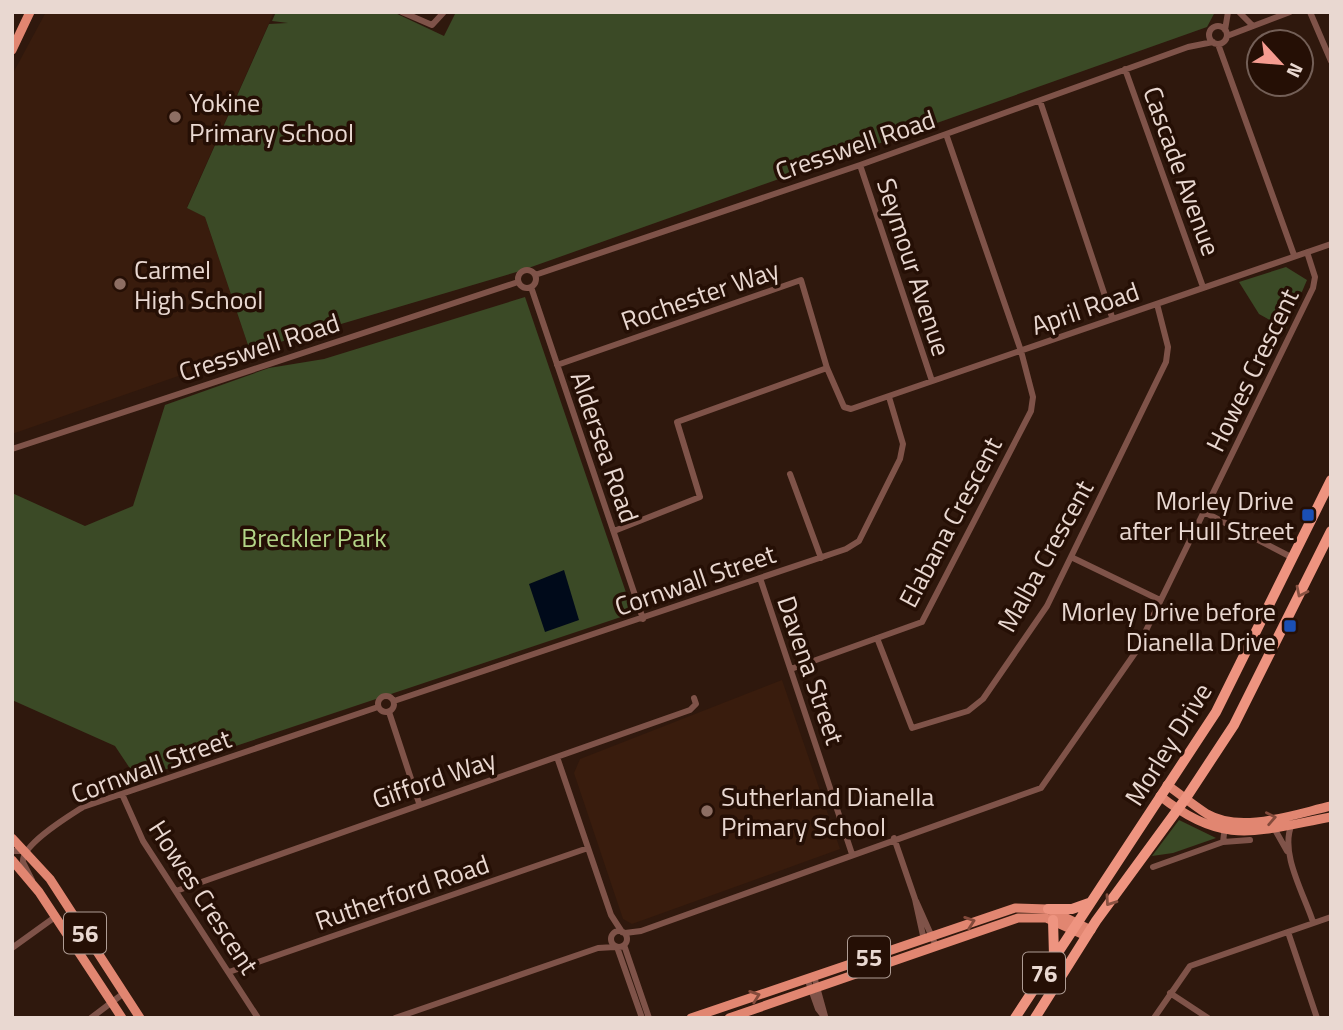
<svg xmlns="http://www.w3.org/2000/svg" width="1343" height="1030" viewBox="0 0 1343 1030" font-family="'Titillium Web',sans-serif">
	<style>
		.built { fill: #391c0d }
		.green { fill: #3b4a26 }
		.water { fill: #000a1a }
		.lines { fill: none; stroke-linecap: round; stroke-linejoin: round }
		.minor { stroke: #7f5349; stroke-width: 6 }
		.primary { stroke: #e18671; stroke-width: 9 }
		.trunk { stroke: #ee9480; stroke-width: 10 }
		.oneway { stroke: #8a5242 }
		.oneway2 { stroke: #834a3b }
		.education-dot { fill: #8d6e63; stroke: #250f05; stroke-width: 2.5 }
		.transit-dot { fill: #1a4fb4; stroke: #250f05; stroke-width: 2.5 }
		.labels { text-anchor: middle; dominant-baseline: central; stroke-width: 7; stroke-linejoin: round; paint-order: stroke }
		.shield { fill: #250f05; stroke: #ae9c94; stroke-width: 2 }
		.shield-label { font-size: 24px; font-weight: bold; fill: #e9d8d1 }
		.poi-label { font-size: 26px; fill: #e9d8d1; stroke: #250f05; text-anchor: start }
		.street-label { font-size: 26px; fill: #e9d8d1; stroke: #250f05 }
		.park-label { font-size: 26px; fill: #b3d487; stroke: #250f05 }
	</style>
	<rect width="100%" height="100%" fill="#2f180d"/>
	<!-- built -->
	<path class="built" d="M46,12H274L187,207L205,217L250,351L12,434V75Z
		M782,680L840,849L632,924L623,919L574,773L580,759Z"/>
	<!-- green -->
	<path class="green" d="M276,12H393L444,36L456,12H1215L1207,27L520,271L250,351L205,217L187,208L269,24L288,23L272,21Z
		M1286,267L1307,280L1286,329L1259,314L1239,282Z
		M525,297L633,613L137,779L115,746L12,700V493L85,526L133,506L165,405L269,368L324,359Z
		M1179,820L1216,838L1173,853L1152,856Z"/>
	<!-- water -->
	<path class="water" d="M564,570L579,620L545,632L529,584Z"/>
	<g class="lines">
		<!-- minor -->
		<path class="minor" d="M402,12L432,25L444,12
			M1239,12L1252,25
			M1310,12L1331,61
			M1209 35a9 9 0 1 1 18 0a9 9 0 1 1-18 0Z
			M1225,30L1228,12
			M1227,36L1290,12
			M1218,44L1294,255
			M1125,69L1203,287
			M1040,101L1112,317
			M860,165L932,381
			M518 279a9 9 0 1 1 18 0a9 9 0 1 1-18 0Z
			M535,275L860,165L1188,47L1213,42
			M531,287L643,619
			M557,365L801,280L827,368L844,407L851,409L1331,244
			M12,449L518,282
			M790,474L821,558
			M1204,512L1293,558
			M614,531L700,497L677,422L827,368
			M1071,557L1160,600
			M760,578L852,854
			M877,638L912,728L968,711L983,699L1047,606L1166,362L1168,347L1157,304
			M791,669L922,622L1031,411L1033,397L1021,351L946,134
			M378 704a8 8 0 1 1 16 0a8 8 0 1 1-16 0Z
			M394,701L846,549L859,541L900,459L903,444L889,397
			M389,712L419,803
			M557,757L611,915L622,932
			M122,794L143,841L258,1018
			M1292,824C1279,852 1304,894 1313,922
			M1274,828L1287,851
			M894,838L915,899L924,940
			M1223,842L1250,840
			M12,851H25
			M1153,867L1223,842L1225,826
			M32,880L23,862C21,845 69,816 83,807L378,707
			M176,891L690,710L696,704L694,698
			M916,901L936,946
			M611 939a8 8 0 1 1 16 0a8 8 0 1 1-16 0Z
			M1288,932L1317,1018
			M625,933L641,931L1041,788L1135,653L1313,288L1315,277L1307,252
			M624,945L649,1018
			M617,947L642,1018
			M12,948L55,917
			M229,972L588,848
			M814,976L825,1016
			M807,978L818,1009L825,1018
			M1170,993L1208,1018
			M91,1018L124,993
			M395,1018L598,948L615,947
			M1154,1018L1190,966L1331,917"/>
		<!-- primary -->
		<path class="primary" d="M12,50L30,12
			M1167,785C1180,794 1193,805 1207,814C1241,834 1295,814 1331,806
			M1160,796C1224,847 1256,831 1331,817
			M12,838L50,879L140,1018
			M12,860L39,892L122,1018
			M691,1018L1015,908L1048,909L1091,930
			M729,1018L1018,918H1046L1086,936"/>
		<!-- trunk -->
		<path class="trunk" d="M1048,909H1072L1089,903
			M1053,920L1054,956
			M1015,1018L1216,712L1331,480
			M1035,1018L1096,921L1186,798L1234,725L1331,531"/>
	</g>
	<!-- one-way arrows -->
	<defs><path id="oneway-chevron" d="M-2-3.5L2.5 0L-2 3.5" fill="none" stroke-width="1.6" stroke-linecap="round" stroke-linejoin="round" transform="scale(1.75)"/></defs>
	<g class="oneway">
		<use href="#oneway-chevron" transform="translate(1301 592) rotate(116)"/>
		<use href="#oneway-chevron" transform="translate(1110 901) rotate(125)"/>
	</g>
	<g class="oneway2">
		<use href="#oneway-chevron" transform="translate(1271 818) rotate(-11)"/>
		<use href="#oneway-chevron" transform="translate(970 922) rotate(-19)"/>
		<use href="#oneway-chevron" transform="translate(755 996) rotate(-19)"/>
	</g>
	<!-- markers -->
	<g class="education-dot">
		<circle cx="175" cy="117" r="7"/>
		<circle cx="120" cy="284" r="7"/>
		<circle cx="707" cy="811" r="7"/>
	</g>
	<g class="transit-dot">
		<rect x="1301" y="508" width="14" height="14" rx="3.5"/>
		<rect x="1283" y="619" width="14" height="14" rx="3.5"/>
	</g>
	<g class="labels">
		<!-- shield labels -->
		<g class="shield">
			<rect x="64" y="912.5" width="42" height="41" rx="5"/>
			<rect x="848" y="936.5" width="42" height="41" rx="5"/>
			<rect x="1023" y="952.5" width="42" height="41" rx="5"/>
		</g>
		<g class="shield-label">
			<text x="85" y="933">56</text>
			<text x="869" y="957">55</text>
			<text x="1044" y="973">76</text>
		</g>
		<!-- poi labels -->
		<g class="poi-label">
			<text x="189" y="102">Yokine<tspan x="189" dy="30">Primary School</tspan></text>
			<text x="134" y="269">Carmel<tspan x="134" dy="30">High School</tspan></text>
			<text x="1294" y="500" text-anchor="end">Morley Drive<tspan x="1294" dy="30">after Hull Street</tspan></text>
			<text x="1276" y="611" text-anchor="end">Morley Drive before<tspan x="1276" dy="30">Dianella Drive</tspan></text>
			<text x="721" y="796">Sutherland Dianella<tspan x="721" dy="30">Primary School</tspan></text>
		</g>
		<!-- street labels -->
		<g class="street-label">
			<text transform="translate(855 145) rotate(-19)">Cresswell Road</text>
			<text transform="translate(1182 171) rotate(70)">Cascade Avenue</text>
			<text transform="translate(914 267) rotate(72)">Seymour Avenue</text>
			<text transform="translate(700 295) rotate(-19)">Rochester Way</text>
			<text transform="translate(1085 308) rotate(-19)">April Road</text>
			<text transform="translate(259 347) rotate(-18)">Cresswell Road</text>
			<text transform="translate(1252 370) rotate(-64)">Howes Crescent</text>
			<text transform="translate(605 447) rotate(71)">Aldersea Road</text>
			<text transform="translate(950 522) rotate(-62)">Elabana Crescent</text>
			<text transform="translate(1045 556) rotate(-61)">Malba Crescent</text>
			<text transform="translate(695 580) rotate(-19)">Cornwall Street</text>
			<text transform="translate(811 670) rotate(71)">Davena Street</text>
			<text transform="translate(1168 744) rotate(-58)">Morley Drive</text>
			<text transform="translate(151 766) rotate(-20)">Cornwall Street</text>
			<text transform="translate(434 779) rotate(-19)">Gifford Way</text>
			<text transform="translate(402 892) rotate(-19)">Rutherford Road</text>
			<text transform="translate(204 897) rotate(57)">Howes Crescent</text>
		</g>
		<!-- park labels -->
		<g class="park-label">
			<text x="314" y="537">Breckler Park</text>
		</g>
	</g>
	<!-- border -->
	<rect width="1343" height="1030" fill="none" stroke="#e9d8d1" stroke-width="28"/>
	<!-- north arrow -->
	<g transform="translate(1280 63) rotate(116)"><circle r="33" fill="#250f05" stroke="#735f57" stroke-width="2"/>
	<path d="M0-5L12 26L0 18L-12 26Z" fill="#f59c91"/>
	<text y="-10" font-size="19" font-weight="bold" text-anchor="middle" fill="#e9d8d1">N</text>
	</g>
</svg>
